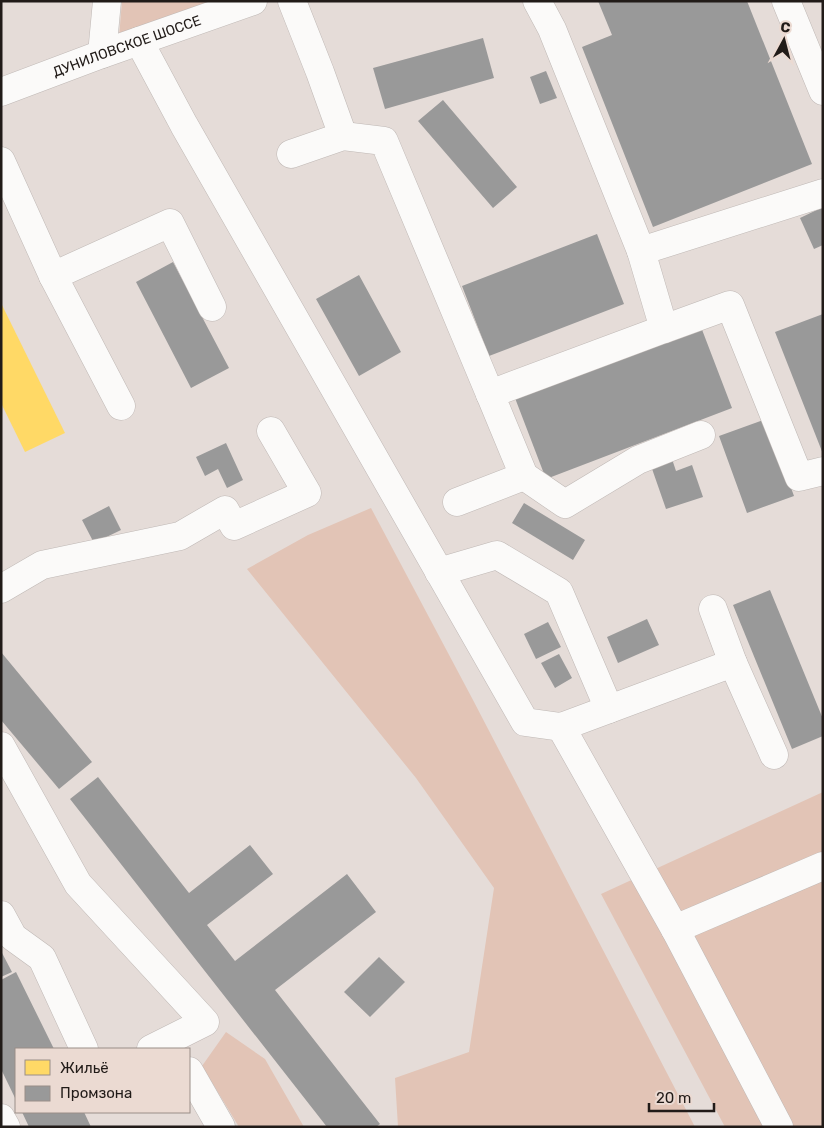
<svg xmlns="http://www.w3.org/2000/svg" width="824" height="1128" viewBox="0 0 824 1128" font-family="Rubik,sans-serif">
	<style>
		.green { fill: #e2c4b6 }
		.homes { fill: #ffd966 }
		.industry { fill: #999 }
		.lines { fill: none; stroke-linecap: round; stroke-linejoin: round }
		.minor-casing { stroke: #bfb8b5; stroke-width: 29 }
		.minor { stroke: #fbfaf9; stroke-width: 28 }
		.labels { text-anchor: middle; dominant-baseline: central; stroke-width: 5; stroke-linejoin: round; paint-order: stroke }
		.street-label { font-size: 14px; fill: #211b18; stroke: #ebdad2 }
	</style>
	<rect width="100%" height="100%" fill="#e5dcd8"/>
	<!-- green -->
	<path class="green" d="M122,1H218L119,38Z
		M371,508L473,700L695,1127H398L395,1078L469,1052L494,888L416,778L247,569L308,535Z
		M823,792V1127H725L601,894Z
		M226,1032L265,1059L304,1127H239L202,1066Z"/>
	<!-- homes -->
	<path class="homes" d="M1,303L65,433L25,452L1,403Z"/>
	<!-- industry -->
	<path class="industry" d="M598,1H747L812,164L653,227L582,47L612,35Z
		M483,38L494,78L385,109L373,68Z
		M546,71L557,98L540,104L530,77Z
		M443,100L517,187L493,208L418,121Z
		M823,207V245L814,249L800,218Z
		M597,234L624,304L489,356L462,286Z
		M173,262L229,368L191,388L136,282Z
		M359,275L401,352L359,376L316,299Z
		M823,314V454L775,332Z
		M701,327L732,408L546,479L515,398Z
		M766,419L794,496L747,513L719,436Z
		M226,443L243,480L227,488L218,469L205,476L196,457Z
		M671,456L676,471L692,465L703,497L666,509L650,463Z
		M524,503L585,540L573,560L512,523Z
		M109,506L121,530L94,543L82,520Z
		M770,590L823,719V736L792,749L733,605Z
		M647,619L659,645L618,663L607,637Z
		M548,622L561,647L536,659L524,634Z
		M1,652L92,762L59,789L1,720Z
		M559,654L572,678L555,688L541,663Z
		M98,777L189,893L250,845L273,874L207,925L235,961L347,874L376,912L275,990L380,1124L376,1127H327L70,799Z
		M1,951L12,972L1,977Z
		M379,957L405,982L370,1017L344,992Z
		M16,972L54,1049H16V1100L1,1069V980Z
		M22,1112H84L91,1127H29Z"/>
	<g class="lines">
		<!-- minor casing -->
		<g class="minor-casing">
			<g id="minor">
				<path d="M292,1L320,72L343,136"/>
				<path d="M537,1L552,29L641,251L664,329L730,305L799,477L823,471"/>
				<path d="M786,1L823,91"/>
				<path d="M139,41L184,125L525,722L561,727L733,663L774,755"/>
				<path d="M102,54L107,1"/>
				<path id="s1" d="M1,92L102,54L253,1"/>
				<path d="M291,154L343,136L384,141L490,394"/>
				<path d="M1,161L53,276L121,406"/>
				<path d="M641,251L823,193"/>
				<path d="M53,276L170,223L212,307"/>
				<path d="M524,476L565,504L638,460L701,435"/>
				<path d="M457,502L524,476L490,394L664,329"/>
				<path d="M439,572L497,555L559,592L609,709"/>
				<path d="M1,589L42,565L180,536L225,510L234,526L307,493L271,431"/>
				<path d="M713,609L733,663"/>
				<path d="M561,727L675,929L823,866"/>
				<path d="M1,746L78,884L205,1022L151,1049"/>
				<path d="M1,915L13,937L42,958L84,1049"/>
				<path d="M675,929L779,1127"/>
				<path d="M189,1071L221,1127"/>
				<path d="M1,1118L6,1127"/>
			</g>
		</g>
		<!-- minor -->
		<use href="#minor" class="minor"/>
	</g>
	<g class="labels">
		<!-- street labels -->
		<g class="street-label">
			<text stroke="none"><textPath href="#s1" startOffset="134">ДУНИЛОВСКОЕ ШОССЕ</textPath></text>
		</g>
	</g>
	<!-- border -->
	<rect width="824" height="1128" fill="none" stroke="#211b18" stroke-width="5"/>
	<!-- legend -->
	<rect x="15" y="1048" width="175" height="65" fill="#ebdad2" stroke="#9a8e88"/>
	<rect x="25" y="1060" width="25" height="15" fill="#ffd966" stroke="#9a8e88"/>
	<text x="60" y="1073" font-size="15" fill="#211b18">Жильё</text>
	<rect x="25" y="1086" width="25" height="15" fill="#999999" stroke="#9a8e88"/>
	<text x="60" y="1098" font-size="15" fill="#211b18">Промзона</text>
	<!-- north arrow -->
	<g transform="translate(784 40) rotate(7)" stroke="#ebdad2" stroke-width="4" paint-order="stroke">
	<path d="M0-4L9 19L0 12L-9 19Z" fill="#211b18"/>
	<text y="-8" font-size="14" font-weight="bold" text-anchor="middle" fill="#211b18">С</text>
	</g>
	<!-- scale -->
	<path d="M649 1103v8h65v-8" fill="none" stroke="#211b18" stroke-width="2.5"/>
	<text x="656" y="1103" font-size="15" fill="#211b18" stroke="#ebdad2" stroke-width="4" paint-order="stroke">20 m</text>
</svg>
